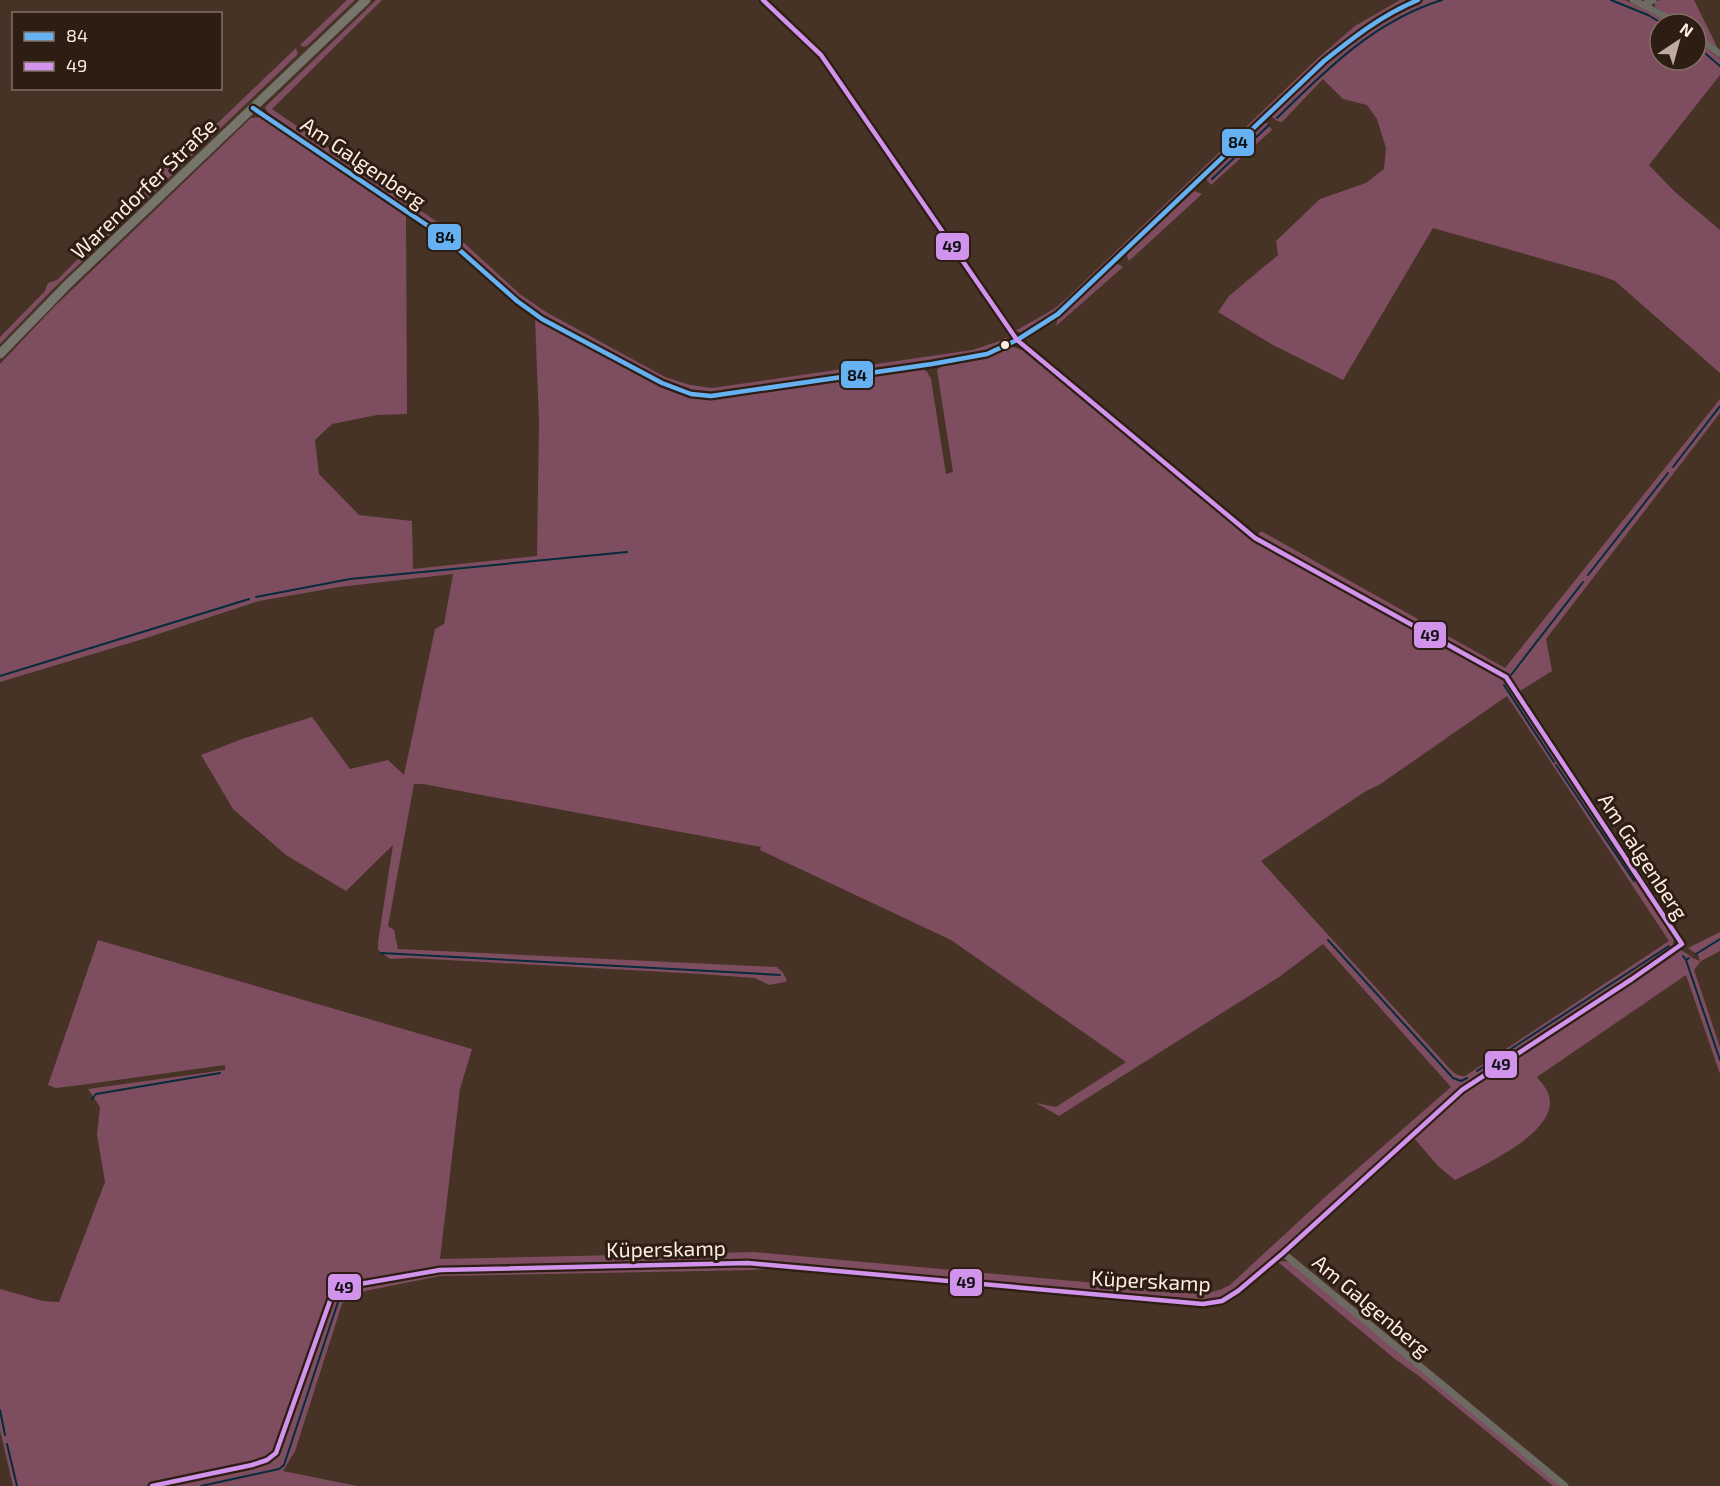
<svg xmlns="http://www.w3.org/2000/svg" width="1720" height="1486" viewBox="0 0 1720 1486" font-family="'Exo 2',sans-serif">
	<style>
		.green { fill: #7e4d5f; fill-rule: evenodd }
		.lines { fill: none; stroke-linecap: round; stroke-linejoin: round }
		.stream { stroke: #062b3c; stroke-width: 2 }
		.minor { stroke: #6c6a62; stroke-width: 7 }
		.secondary { stroke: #76756c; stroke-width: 9 }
		.bus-1-casing { stroke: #2d1d13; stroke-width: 9 }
		.bus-2-casing { stroke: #2d1d13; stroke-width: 9 }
		.bus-1 { stroke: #66b1f2; stroke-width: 4.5 }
		.bus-2 { stroke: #d193ec; stroke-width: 4.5 }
		.bus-dot { fill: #ffede2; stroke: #2d1d13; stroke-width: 2 }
		.labels { text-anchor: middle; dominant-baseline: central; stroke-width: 6; stroke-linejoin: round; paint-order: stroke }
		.street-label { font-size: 21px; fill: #ffede2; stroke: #2d1d13 }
		.line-badge { stroke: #2d1d13; stroke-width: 2 }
		.pale-badge-label { font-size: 16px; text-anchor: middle; font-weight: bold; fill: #111 }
	</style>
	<rect width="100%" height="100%" fill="#463326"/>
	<!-- green -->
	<path class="green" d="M347,0H355L308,45L304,47L300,45Z
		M376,0H382L272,109L452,232L521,295L546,312L665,377L690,385L712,388L972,350L1003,340L1006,337L1007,332L1006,340L987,351L974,355L712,393L691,391L663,382L543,316L519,299L449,236L268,114L265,107Z
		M1400,0H1412L1383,14L1359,30L1057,312L1022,333L1011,329L1017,330L1054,309L1067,298L1318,58L1355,26Z
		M1424,0H1625L1674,24H1660V60H1696V40L1720,59V75L1649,165L1674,191L1720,230V373L1615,281L1599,275L1433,228L1343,380L1273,345L1218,312L1229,296L1278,255L1276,241L1320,199L1366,183L1384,169L1386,148L1377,119L1367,105L1343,99L1323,79L1282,122L1277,121L1271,116C1318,70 1362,26 1424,0Z
		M1660,0H1694L1720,53L1696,34V24H1684L1655,7V2Z
		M296,48L298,54L296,56L51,291L0,344V337L45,291L48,283L57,280L153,184L160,168L175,164Z
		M260,117L399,208L406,216L407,414L377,415L332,424L315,440L319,474L359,515L412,521L413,569L537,556L539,422L535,317L621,366L662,386L692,396L922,368L927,372L931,379L946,474L953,472L937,370L942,365L1010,346L1026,351L1254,539L1503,678L1511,688L1674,936L1673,945L1670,950L1456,1092L1282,1251L1231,1293L1218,1298L1205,1301L1185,1300L748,1261L439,1268L339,1287L274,1453L264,1460L145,1486H13L0,1430V1289L43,1301L59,1302L105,1182L97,1135L100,1107L88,1089L225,1070V1065L88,1084L56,1088L48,1085L98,940L472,1049L460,1089L440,1259L754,1252L1182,1291C1200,1295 1213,1294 1230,1285L1325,1197L1451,1087L1323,944L1279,977L1059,1116L1036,1103L1056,1107L1126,1062L951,940L760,850L761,847L423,784H414L388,926L394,930L398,949L777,967L783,973L787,980L785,982L769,985L755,978L701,974L411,958L390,959L378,950V942L393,845L346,891L286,855L233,809L201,755L242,739L312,717L350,769L388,760L404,775L435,629L444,624L453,574L339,587L259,601L143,639L0,682V364L53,308L251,118ZM1507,696L1669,941L1465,1076C1458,1076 1455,1074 1450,1069L1261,861L1366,791L1379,785Z
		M1263,123H1267L1272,130L1211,185L1206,179L1208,176Z
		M1194,191L1202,194L1129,261L1127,256L1128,252Z
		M1116,263L1123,267L1056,326L1058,318Z
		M1720,399V413L1546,639L1552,671L1520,691L1513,680L1498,670L1257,536L1261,531L1505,668Z
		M1720,932V951L1701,961L1694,970L1720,1047V1074L1686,975L1537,1077C1543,1085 1549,1090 1550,1101C1552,1135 1480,1167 1455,1180L1439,1167L1413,1137L1464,1092L1675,953L1680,950C1689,953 1691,959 1700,961L1698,955L1688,948Z
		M1283,1261L1290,1262L1562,1486H1553L1419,1376L1395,1359L1278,1262Z
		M749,1265L778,1268L753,1270L440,1276L350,1294L342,1304L295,1451L283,1471L357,1486H162L269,1462L276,1458L332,1299L343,1290L440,1272Z"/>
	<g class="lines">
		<!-- stream -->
		<path class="stream" d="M1611,0L1648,15L1663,24
			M1696,46L1697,47
			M1706,54L1720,66
			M1277,118C1326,70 1374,21 1442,0
			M1212,179L1269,125
			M1673,467L1720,406
			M1588,575L1668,473
			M256,597L350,579L627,552
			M1511,675L1583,582
			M0,676L249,599
			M1504,685L1554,762
			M1556,765L1634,881
			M1328,940L1453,1078L1461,1081L1467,1078
			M381,953L780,975
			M1696,954L1720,939
			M1683,956L1686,960L1689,958
			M1686,960L1720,1060
			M1477,1071L1669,946
			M92,1099L96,1094L220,1073
			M0,1410L5,1435
			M7,1444L17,1486
			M201,1486L279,1469L284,1465L338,1302"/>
		<!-- minor -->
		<path class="minor" d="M1633,0L1680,24
			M1645,4L1653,0
			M1696,36L1720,54
			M253,108L446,238L517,301L542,319L662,383L691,394L711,396L932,364L987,354L1017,340L1058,314L1324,61C1354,37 1382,15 1418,0
			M1283,1253L1565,1486
			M152,1486L252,1465L267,1460L276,1453L331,1298L340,1288L354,1285L440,1270L748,1263L1203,1304L1222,1301L1238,1291L1283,1253L1462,1090L1632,979L1682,944L1506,677L1255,538L1017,340L821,55L763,0"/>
		<!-- secondary -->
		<path class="secondary" d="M0,354L68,284L366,0"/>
		<!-- bus-1 casing -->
		<g class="bus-1-casing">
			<path id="bus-1" d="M253,108L446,238L517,301L542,319L662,383L691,394L711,396L932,364L987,354L1017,340L1058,314L1324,61C1354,37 1382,15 1418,0"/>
		</g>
		<!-- bus-2 casing -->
		<g class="bus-2-casing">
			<path id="bus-2" d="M152,1486L252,1465L267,1460L276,1453L331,1298L340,1288L354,1285L440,1270L748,1263L1203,1304L1222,1301L1238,1291L1283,1253L1462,1090L1632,979L1682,944L1506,677L1255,538L1017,340L821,55L763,0"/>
		</g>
		<!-- bus-1 -->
		<use href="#bus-1" class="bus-1"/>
		<!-- bus-2 -->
		<use href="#bus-2" class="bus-2"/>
	</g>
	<!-- markers -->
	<circle class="bus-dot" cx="1005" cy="345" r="5"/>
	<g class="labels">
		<!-- street labels -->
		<g class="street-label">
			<text transform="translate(364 162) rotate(34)">Am Galgenberg</text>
			<text transform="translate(143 188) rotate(-44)">Warendorfer Straße</text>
			<text transform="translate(1644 856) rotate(57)">Am Galgenberg</text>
			<text transform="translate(666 1248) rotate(-1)">Küperskamp</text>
			<text transform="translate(1151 1280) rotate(3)">Küperskamp</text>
			<text transform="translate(1372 1305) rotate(40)">Am Galgenberg</text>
		</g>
	</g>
	<g class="line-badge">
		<rect x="1221" y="128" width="34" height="29" rx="6" fill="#66b1f2"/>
		<rect x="427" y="223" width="35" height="28" rx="6" fill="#66b1f2"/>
		<rect x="935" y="232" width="35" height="29" rx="6" fill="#d193ec"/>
		<rect x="840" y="360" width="34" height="29" rx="6" fill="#66b1f2"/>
		<rect x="1413" y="621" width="34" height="28" rx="6" fill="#d193ec"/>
		<rect x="1484" y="1050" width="34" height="29" rx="6" fill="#d193ec"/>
		<rect x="949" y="1268" width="34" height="29" rx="6" fill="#d193ec"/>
		<rect x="327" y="1273" width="35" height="28" rx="6" fill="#d193ec"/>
	</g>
	<g class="pale-badge-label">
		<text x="1238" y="148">84</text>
		<text x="445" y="243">84</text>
		<text x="952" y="252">49</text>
		<text x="857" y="381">84</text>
		<text x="1430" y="641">49</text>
		<text x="1501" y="1070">49</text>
		<text x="966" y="1288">49</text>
		<text x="344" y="1293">49</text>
	</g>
	<!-- legend -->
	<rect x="12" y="12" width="210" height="78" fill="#2d1d13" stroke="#817066" stroke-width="1.5"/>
	<rect x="24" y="32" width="30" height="9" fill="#66b1f2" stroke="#817066" stroke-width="1.5"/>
	<text x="66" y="42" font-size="18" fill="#ffede2">84</text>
	<rect x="24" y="62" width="30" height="9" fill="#d193ec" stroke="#817066" stroke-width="1.5"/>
	<text x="66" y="72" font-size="18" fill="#ffede2">49</text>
	<!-- north arrow -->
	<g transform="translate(1678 42) rotate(36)"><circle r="28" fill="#2d1d13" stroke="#817066" stroke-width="1.5"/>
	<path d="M0-4.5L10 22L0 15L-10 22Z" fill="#beaca0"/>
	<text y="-9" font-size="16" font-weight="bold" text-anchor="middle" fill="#ffede2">N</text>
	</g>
</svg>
